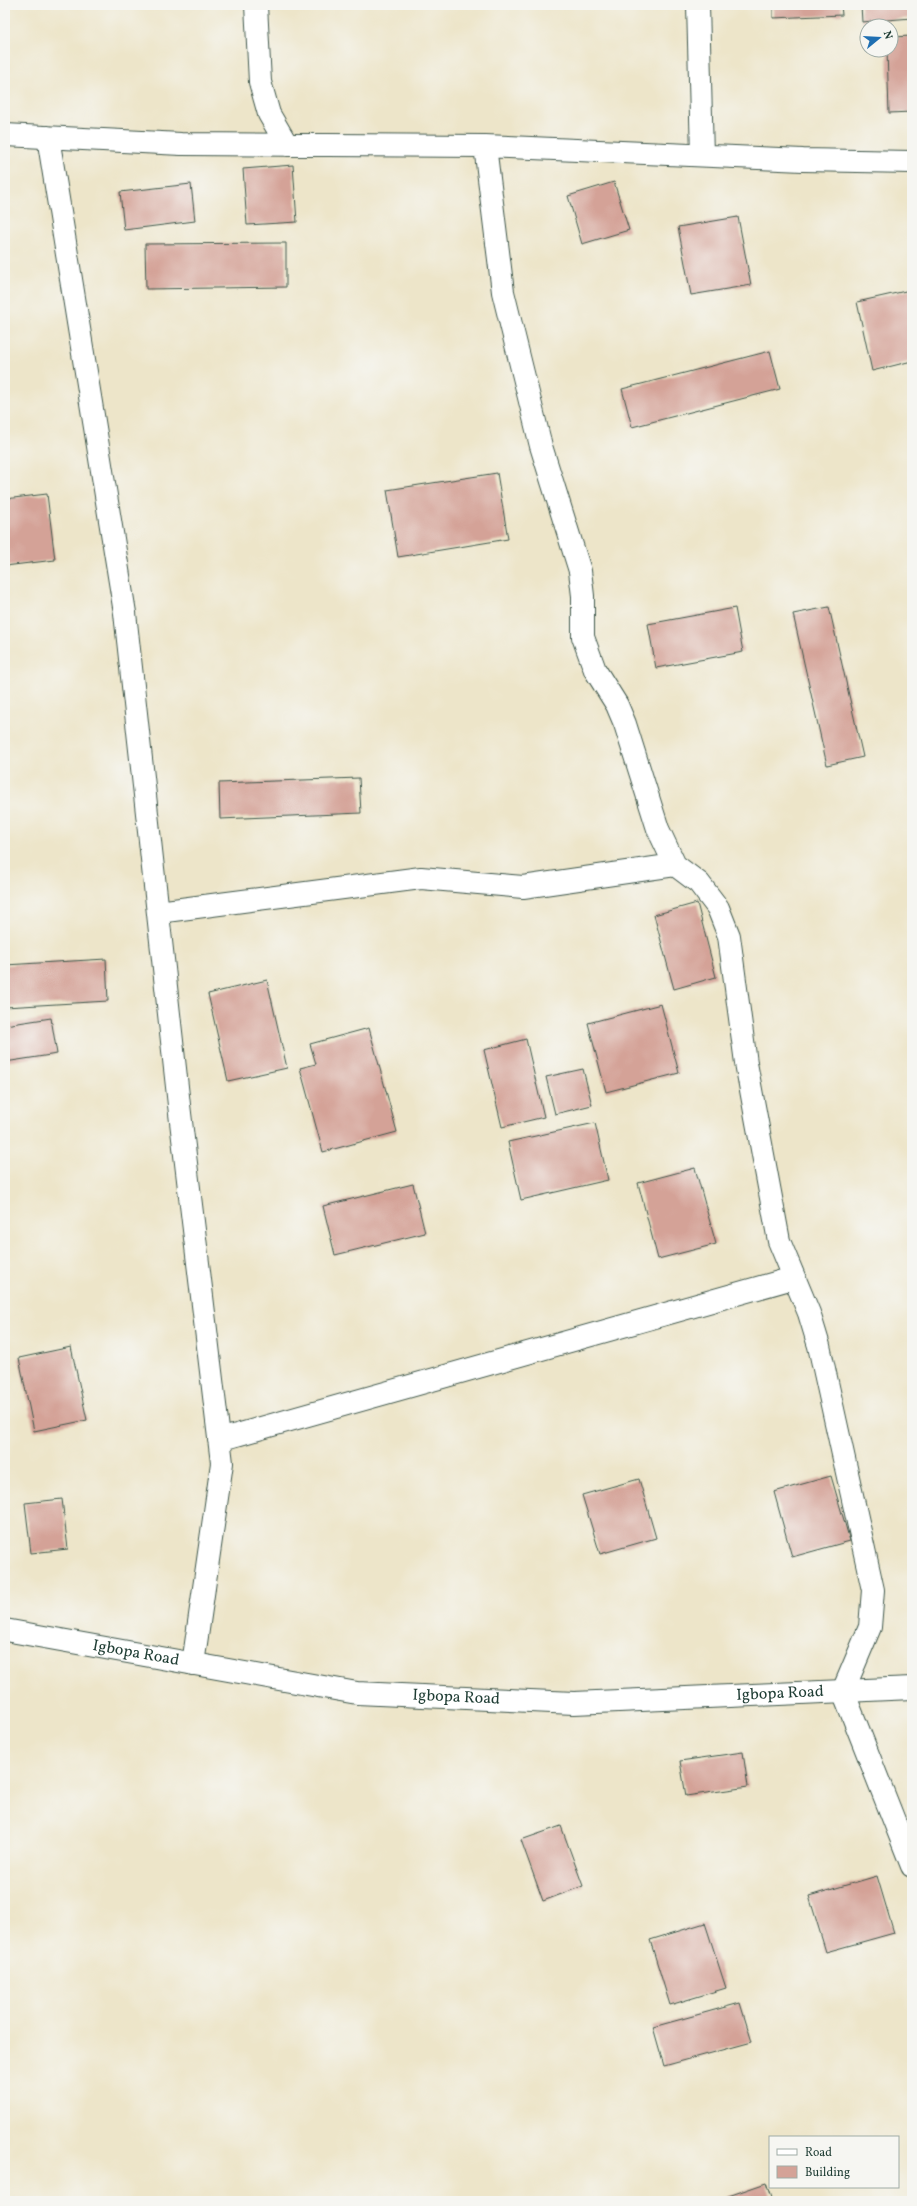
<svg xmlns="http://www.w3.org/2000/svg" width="917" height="2206" viewBox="0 0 917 2206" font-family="Vollkorn,serif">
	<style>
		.building { fill: #d4a297 }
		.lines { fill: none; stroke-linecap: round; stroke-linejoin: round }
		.minor-casing { stroke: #3e564a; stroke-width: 24 }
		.tertiary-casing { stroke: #3e564a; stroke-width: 24 }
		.minor { stroke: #fff; stroke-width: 22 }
		.tertiary { stroke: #fff; stroke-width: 22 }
		.labels { text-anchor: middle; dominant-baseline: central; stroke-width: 3; stroke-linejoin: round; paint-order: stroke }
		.street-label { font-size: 16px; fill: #1f3d34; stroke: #f6f6f2 }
	</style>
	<rect width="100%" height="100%" fill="#f6f6f2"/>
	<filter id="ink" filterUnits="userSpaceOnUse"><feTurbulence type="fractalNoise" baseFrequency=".025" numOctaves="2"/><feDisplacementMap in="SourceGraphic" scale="8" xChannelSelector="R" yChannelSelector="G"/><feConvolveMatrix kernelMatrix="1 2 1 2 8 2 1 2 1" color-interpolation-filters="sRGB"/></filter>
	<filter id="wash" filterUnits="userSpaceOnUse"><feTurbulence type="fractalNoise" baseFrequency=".012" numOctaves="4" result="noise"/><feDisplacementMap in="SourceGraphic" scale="16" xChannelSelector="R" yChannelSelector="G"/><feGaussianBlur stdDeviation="0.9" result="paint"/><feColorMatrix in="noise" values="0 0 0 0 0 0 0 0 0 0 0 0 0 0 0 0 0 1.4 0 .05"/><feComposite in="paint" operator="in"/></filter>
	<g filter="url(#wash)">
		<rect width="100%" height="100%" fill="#ede5c9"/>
		<g id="blocks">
			<!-- building -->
			<path class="building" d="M773,5H841L842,15L773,18Z
				M861,5H912V18L862,22Z
				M912,36V112L889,113L887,50H891V37Z
				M293,165L297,222L247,225L243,169Z
				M614,182L629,230L582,244L568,196Z
				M191,184L195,221L124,230L120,192Z
				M738,217L751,285L691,295L678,227Z
				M286,243V287L146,289L145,244Z
				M910,290L912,299V361L872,371L857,302Z
				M770,351L780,389L632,427L622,389Z
				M497,473L508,539L398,557L387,490Z
				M47,494L55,560L5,566V499Z
				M829,607L863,757L827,765L793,614Z
				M735,608L743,652L656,668L648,624Z
				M359,778L361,813L220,819L219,783Z
				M697,903L716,977L674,989L654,915Z
				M106,959L108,1001L5,1007V965Z
				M267,980L287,1068L228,1081L208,994Z
				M661,1004L679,1073L606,1092L588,1023Z
				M51,1018L57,1054L5,1062V1025Z
				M369,1028L397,1132L323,1152L300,1068L316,1064L310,1044Z
				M526,1039L544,1117L502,1127L484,1050Z
				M583,1069L592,1105L555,1114L546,1077Z
				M595,1123L608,1180L521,1200L508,1142Z
				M695,1168L716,1244L658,1259L638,1183Z
				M413,1184L425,1233L335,1255L323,1206Z
				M71,1347L87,1420L34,1431L19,1358Z
				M831,1476L850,1541L792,1557L774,1492Z
				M639,1479L656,1538L600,1554L582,1495Z
				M62,1499L68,1549L31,1553L25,1503Z
				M743,1752L748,1787L686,1796L680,1761Z
				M561,1826L583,1886L543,1901L521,1840Z
				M877,1876L894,1933L826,1952L809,1896Z
				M705,1923L726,1988L670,2005L650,1940Z
				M740,2003L752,2042L664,2066L653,2027Z
				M766,2183L772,2201H714Z"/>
		</g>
	</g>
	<g filter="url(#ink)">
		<use href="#blocks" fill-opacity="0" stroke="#3e564a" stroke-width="1"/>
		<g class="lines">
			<!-- minor casing -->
			<g class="minor-casing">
				<path id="minor" d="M256,5L260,82L269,114L287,145
					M698,5L702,155
					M5,135L181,144L485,146L803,160L912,162
					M48,137L125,613L179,1105L222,1463L193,1664
					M485,146L503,292L541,446L580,571L583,596V637L595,670L617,705L625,724L658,829L675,865L699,883L718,908L729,936L746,1063L779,1241L809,1313L819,1346L873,1590L870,1627L843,1691L912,1866
					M158,912L421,878L523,887L675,865
					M219,1440L793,1278"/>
			</g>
			<!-- tertiary casing -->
			<g class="tertiary-casing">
				<g id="tertiary">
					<path id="s1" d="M5,1630L357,1693L574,1703L912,1688"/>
				</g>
			</g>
			<!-- minor -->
			<use href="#minor" class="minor"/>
			<!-- tertiary -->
			<use href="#tertiary" class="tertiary"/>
		</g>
	</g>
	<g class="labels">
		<!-- street labels -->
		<g class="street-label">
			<text stroke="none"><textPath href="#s1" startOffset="133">Igbopa Road</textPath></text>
			<text stroke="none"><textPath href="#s1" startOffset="781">Igbopa Road</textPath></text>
			<text stroke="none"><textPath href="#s1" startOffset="457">Igbopa Road</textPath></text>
		</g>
	</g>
	<!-- margin -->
	<rect width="917" height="2206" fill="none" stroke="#f6f6f2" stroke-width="20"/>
	<!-- legend -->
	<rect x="769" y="2136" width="130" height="52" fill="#f6f6f2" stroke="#a0aca6"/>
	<rect x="777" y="2149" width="20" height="6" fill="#ffffff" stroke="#a0aca6"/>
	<text x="805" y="2156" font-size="12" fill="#1f3d34">Road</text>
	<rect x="777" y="2166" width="20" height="12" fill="#d4a297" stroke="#a0aca6"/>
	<text x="805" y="2176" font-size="12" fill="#1f3d34">Building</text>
	<!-- north arrow -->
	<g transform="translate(879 38) rotate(72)"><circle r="19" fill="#f6f6f2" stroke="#a0aca6"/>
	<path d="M0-3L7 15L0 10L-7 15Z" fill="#1f6fb2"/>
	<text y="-6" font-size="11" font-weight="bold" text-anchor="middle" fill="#1f3d34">N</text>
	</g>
</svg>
